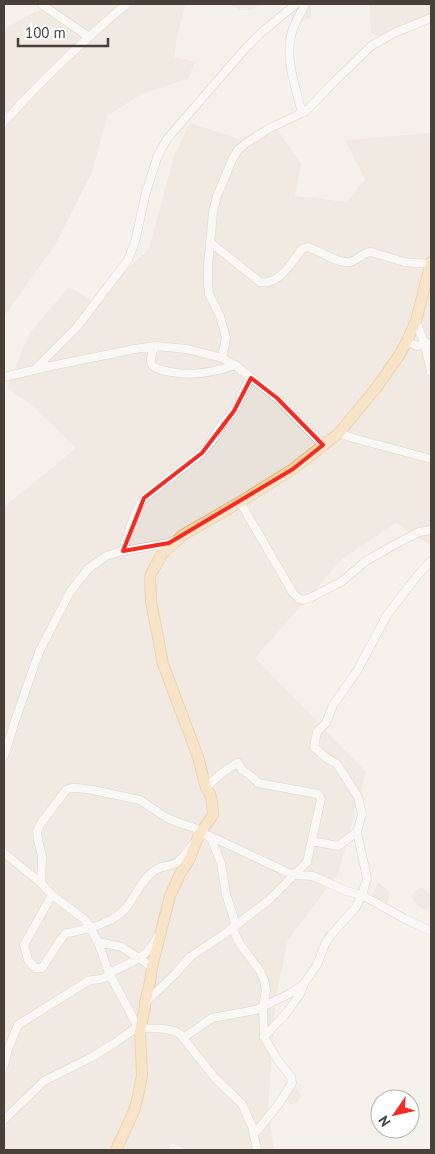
<svg xmlns="http://www.w3.org/2000/svg" width="435" height="1154" viewBox="0 0 435 1154" font-family="'PT Sans',sans-serif">
	<style>
		.residential { fill: #e9e2da }
		.lines { fill: none; stroke-linecap: round; stroke-linejoin: round }
		.minor-casing { stroke: #c1b8ae; stroke-width: 9 }
		.major-casing { stroke: #e1b06e; stroke-width: 12 }
		.minor { stroke: #fff; stroke-width: 8 }
		.major { stroke: #fbd59f; stroke-width: 10 }
		.marked { fill: none; stroke: #f32b25; stroke-width: 4; stroke-linejoin: round }
	</style>
	<rect width="100%" height="100%" fill="#f5f1eb"/>
	<!-- residential -->
	<path class="residential" d="M50,4H191L185,6L177,37L174,57L195,62L188,79L143,93L107,116L92,172L55,245L4,316V29Z
		M228,4H276L259,6L249,10H241Z
		M286,4H311V18L294,23Z
		M369,4H431V21L389,39L371,33Z
		M190,123L239,139L274,125L301,164L295,196L347,202L365,179L345,140L431,133V546L396,523L342,559L255,658L366,772L338,874L288,940L276,996L268,1112L274,1150H186L172,1143L169,1150H4V507L76,448L32,405L7,388L29,334L69,287L92,301L149,249L174,156Z
		M378,883L388,890L390,894L387,904L382,905L374,901L373,895L375,888Z
		M421,887L428,892L431,897V905L426,910L422,909L416,904L411,895Z
		M289,1086L296,1087L301,1095L298,1102L294,1104H290L284,1098L283,1089Z"/>
	<g class="lines">
		<!-- minor casing -->
		<g class="minor-casing">
			<path id="minor" d="M41,4L89,37
				M302,113C296,88 284,58 292,32C295,22 301,13 305,4
				M4,122C31,92 59,64 89,37C102,25 114,14 127,4
				M210,242L260,282C279,286 292,262 302,249L308,247C319,251 339,264 350,262C358,260 363,252 371,252L404,262L430,264
				M416,321L425,345L431,372
				M407,341L417,346L431,343
				M155,346C153,351 149,360 152,365C154,368 159,369 162,370C187,377 210,374 235,365
				M222,358L226,338L220,316L209,294L208,285V266L213,212L217,196L233,158L238,150L245,144L268,129L306,111L333,83L371,46L394,33L431,18
				M34,370L77,327L128,260L135,242L146,192L158,155L167,139L244,50L262,32L296,4
				M4,377L46,367L135,349L155,346L187,349L222,358L235,365L277,398L323,445
				M339,433L353,438L431,459
				M240,502L293,593L298,598L303,600L310,598L341,582L366,561L392,546L419,532L431,530
				M123,551C128,534 133,514 144,498L202,453L212,441L219,428L234,411L242,394L251,378
				M4,756L16,718L39,652L70,592L88,569L106,556L123,551L169,543L175,540
				M210,836L293,875L313,876L346,891L362,895L405,919L431,931
				M312,841L338,846L357,832
				M4,853L41,883L52,895L84,919L88,924L98,942L109,973L140,1031
				M41,883L42,856L38,840L37,831L41,823L66,790L71,788H77L93,790L140,800L167,818L179,823L195,828L211,838L221,863L226,894L234,919L235,924L233,927L234,932L240,944L260,971L264,980L266,990L263,1007L264,1037L277,1059L291,1077L292,1083L278,1105L255,1133
				M52,895L24,945L28,960L35,968H42L61,939L66,933C73,933 78,930 85,929C99,926 116,919 126,908C136,896 141,880 154,871C161,865 172,867 179,861C185,856 189,848 194,843
				M98,942L122,947L152,967
				M145,1003L176,973L190,957L223,935L269,900L307,862L321,799L318,794L258,783C256,780 245,771 242,770L238,763C225,769 216,777 206,788
				M141,1028C154,1029 168,1027 180,1034L215,1078L242,1104L252,1126L257,1150
				M264,1037L288,1011L300,994L305,982L317,965L325,944L331,935L356,907L362,895L367,878L357,832L362,814L358,797L337,764L325,757L314,747L317,732L326,723L333,705L357,671L387,615L418,575L431,561
				M183,1038L212,1018L256,1010L289,994L304,984
				M4,1065L8,1049L18,1025L88,981L92,980L101,979L106,977L109,973C128,964 148,958 157,937
				M4,1120L44,1081L92,1057L116,1042L137,1027"/>
		</g>
		<!-- major casing -->
		<g class="major-casing">
			<path id="major" d="M116,1150L134,1111L138,1096L142,1075L140,1031L145,1007V1003L150,982L152,967L170,896L180,874L189,860L199,835L213,815L212,802L210,794L206,788L198,757L163,664L151,601L150,578L151,574L162,554L183,535L240,502L293,469L339,433L377,387L400,354L407,341L416,321L431,262"/>
		</g>
		<!-- minor -->
		<use href="#minor" class="minor"/>
		<!-- major -->
		<use href="#major" class="major"/>
	</g>
	<!-- marked area -->
	<path d="M0 0H435V1154H0ZM251,378L277,398L323,445L293,469L169,543L123,551L144,498L202,453L234,411Z" fill="#f5f1eb" fill-opacity=".55" fill-rule="evenodd"/>
	<path class="marked" d="M251,378L277,398L323,445L293,469L169,543L123,551L144,498L202,453L234,411Z"/>
	<!-- border -->
	<rect width="435" height="1154" fill="none" stroke="#494139" stroke-width="10"/>
	<!-- north arrow -->
	<g transform="translate(395 1114) rotate(236)"><circle r="24" fill="#ffffff" stroke="#b6b3b0"/>
	<path d="M0-4L9 19L0 12L-9 19Z" fill="#f32b25"/>
	<text y="-8" font-size="14" font-weight="bold" text-anchor="middle" fill="#494139">N</text>
	</g>
	<!-- scale -->
	<path d="M18 38v8h90v-8" fill="none" stroke="#494139" stroke-width="2.5"/>
	<text x="25" y="38" font-size="15" fill="#494139" stroke="#ffffff" stroke-width="4" paint-order="stroke">100 m</text>
</svg>
